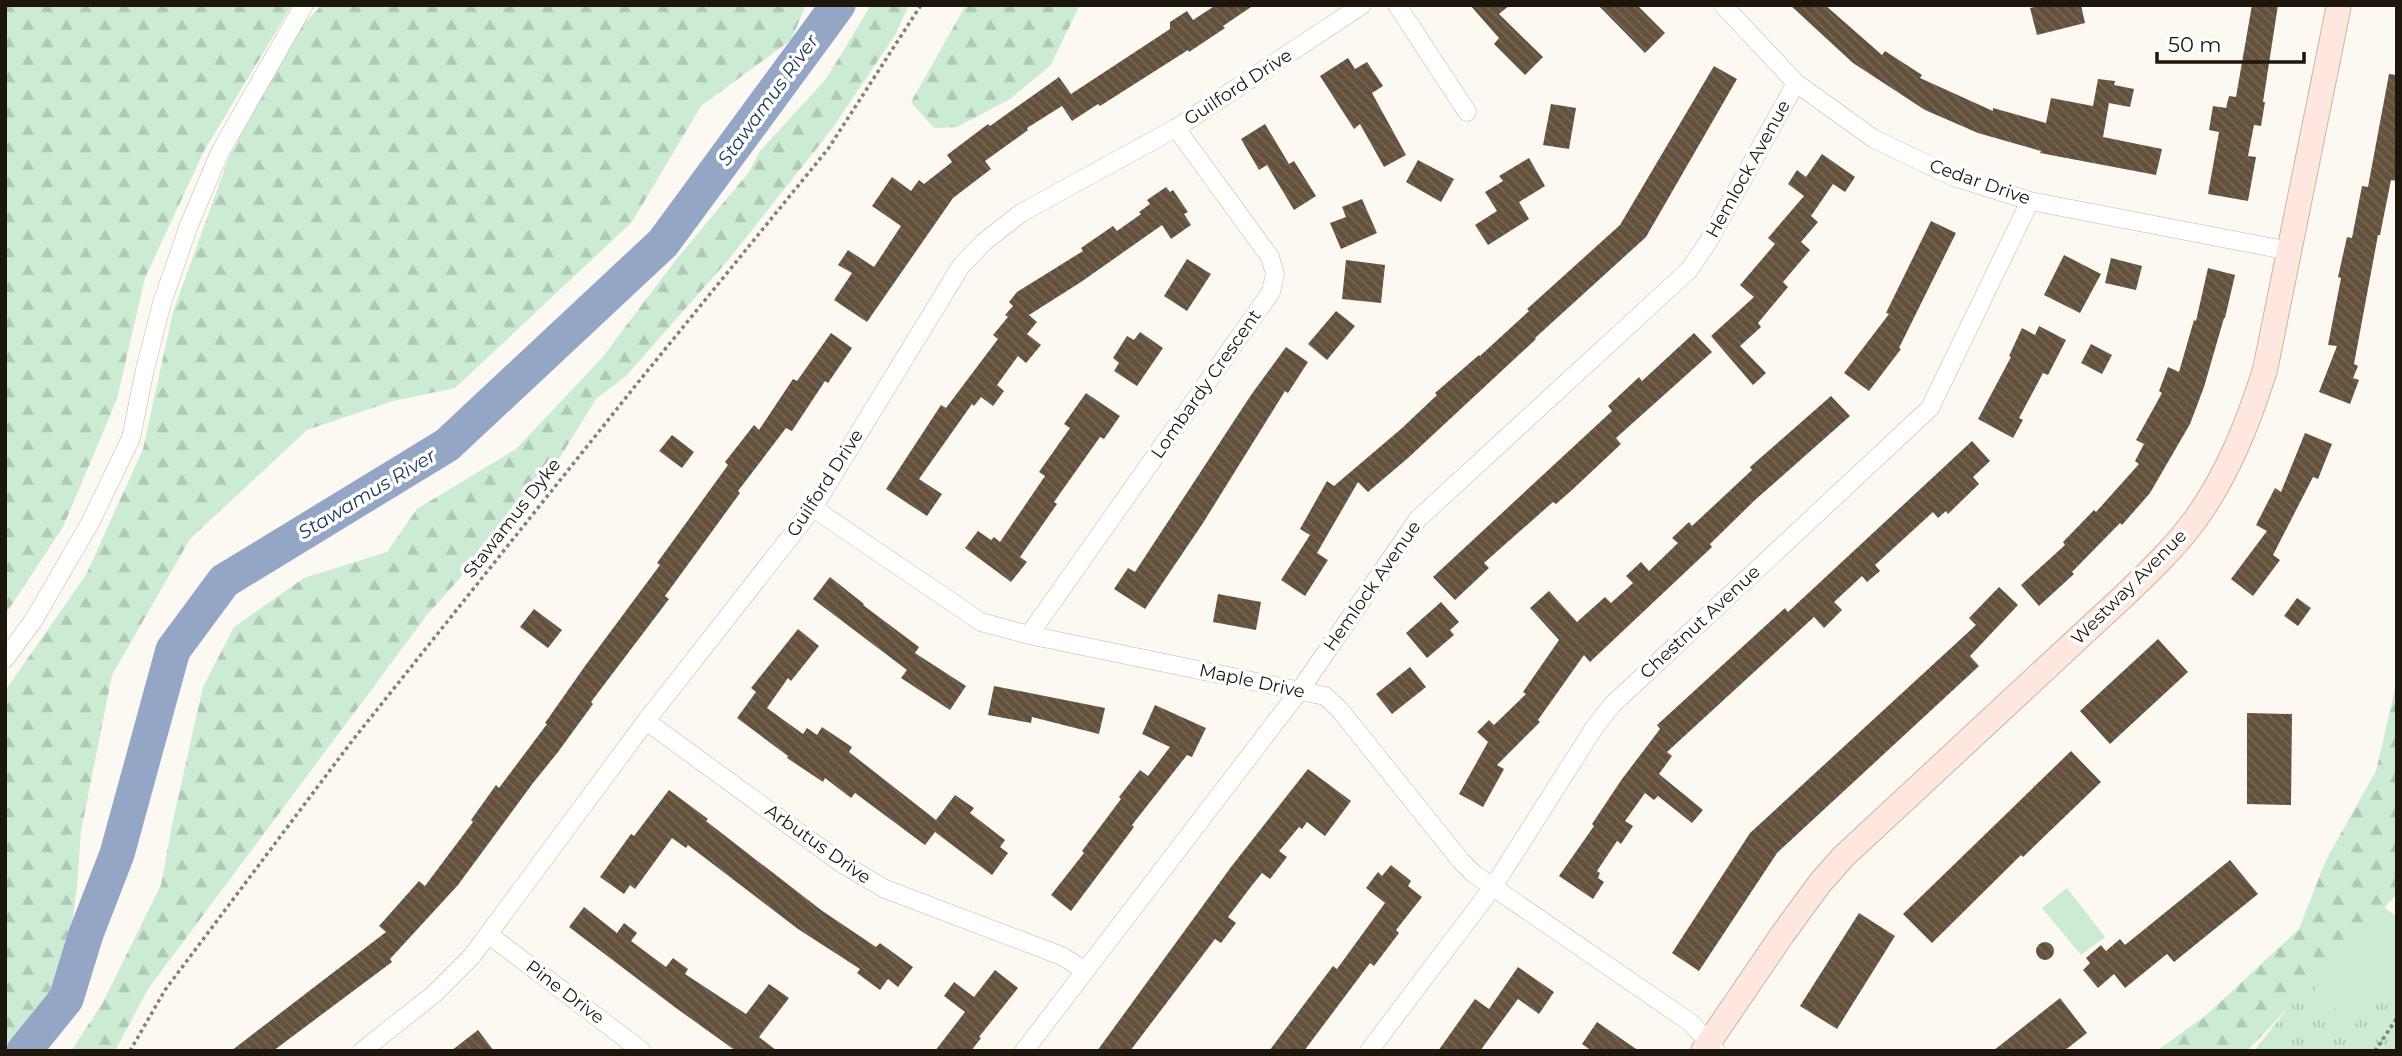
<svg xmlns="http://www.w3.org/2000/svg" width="2402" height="1056" viewBox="0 0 2402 1056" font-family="Montserrat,sans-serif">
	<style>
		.grass { fill: url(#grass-tufts) }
		.forest { fill: url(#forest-firs) }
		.garden { fill: #cbebd4 }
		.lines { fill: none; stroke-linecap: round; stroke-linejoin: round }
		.river { stroke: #94a6c5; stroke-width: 35 }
		.building { fill: url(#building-back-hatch) }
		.street-casing { stroke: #c9b59c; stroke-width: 19 }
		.secondary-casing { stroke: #c9b59c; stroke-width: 26 }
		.path { stroke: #858078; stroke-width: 3.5; stroke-dasharray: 3.5 3.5; stroke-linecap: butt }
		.street { stroke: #fff; stroke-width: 18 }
		.secondary { stroke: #ffe7df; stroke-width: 24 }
		.labels { text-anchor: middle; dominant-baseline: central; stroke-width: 7; stroke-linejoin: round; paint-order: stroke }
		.street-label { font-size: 18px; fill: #1d160c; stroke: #fff }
		.water-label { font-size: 19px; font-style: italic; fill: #1e3760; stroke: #fff }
	</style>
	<defs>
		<pattern id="grass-tufts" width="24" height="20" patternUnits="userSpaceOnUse" patternTransform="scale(1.75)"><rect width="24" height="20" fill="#cbebd4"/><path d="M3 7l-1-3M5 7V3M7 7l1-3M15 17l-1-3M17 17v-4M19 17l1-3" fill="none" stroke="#aec9b5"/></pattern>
		<pattern id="forest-firs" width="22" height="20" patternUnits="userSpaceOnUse" patternTransform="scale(1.75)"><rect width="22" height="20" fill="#cbebd4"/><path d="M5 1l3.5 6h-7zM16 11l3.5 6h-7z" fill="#aec9b5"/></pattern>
		<pattern id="building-back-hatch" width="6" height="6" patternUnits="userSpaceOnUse" patternTransform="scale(1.75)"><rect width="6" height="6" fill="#64513c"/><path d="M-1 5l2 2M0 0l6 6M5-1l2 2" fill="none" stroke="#756654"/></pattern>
	</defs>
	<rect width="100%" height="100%" fill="#fcf8f2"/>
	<!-- grass -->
	<path class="grass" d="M2384,907L2397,918V1051H2254L2289,1007Z"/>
	<!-- forest -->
	<path class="forest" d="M5,5H292L204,151L145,278L117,399L63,527L5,615Z
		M322,5H806L791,40L701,106L632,222L455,388L393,401L307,430L190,539L112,675L81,831L77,887L66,967L53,998L17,1047L12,1051H5V691L86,575L143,449L173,312L229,157L298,30Z
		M871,5H909L895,35L832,129L729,259L626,376L596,399L544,483L427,615L148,989L115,1051H71L102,1004L161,885L172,825L203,687L234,627L304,578L387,552L417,509L516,449L601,359L675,261L749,172L760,151L826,79Z
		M966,5H1080L1050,66L1010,99L957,127L934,128L911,102Z
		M2397,680V894L2247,1051H2156L2204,1017L2299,929L2326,860L2376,771Z"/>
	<!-- garden -->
	<path class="garden" d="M2067,888L2105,937L2081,955L2042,908Z
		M2384,907L2397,918V974L2355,1024L2314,991Z"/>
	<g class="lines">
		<!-- river -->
		<path class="river" d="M24,1051L66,999L86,934L117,854L173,650L224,581L447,445L663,243L838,5"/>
	</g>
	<!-- building -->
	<path class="building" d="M1216,5H1254L1223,26L1225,28L1189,52L1188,50L1100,106L1098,104L1072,121L1062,106L1027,128L1028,130L985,161L991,169L953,198L867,322L834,300L852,273L838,265L848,250L874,267L901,226L872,206L892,177L911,191L919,180L924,184L952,162L947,155L988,124L990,126L1059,77L1071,94L1170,29V22L1187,11L1193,20Z
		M1470,5H1510L1499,14L1543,57L1525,75L1494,44L1499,38Z
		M1598,5H1637L1665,33L1645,53Z
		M1790,5H1825L1882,55L1885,51L1922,75L1920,78L1993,111V108L2046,123L2051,98L2093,106L2098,79L2115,81L2114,85L2134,89L2130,107L2109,103L2103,137L2162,149L2156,175L2040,153L2041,151L1978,133L1925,110L1853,63Z
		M2042,5H2081L2085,23L2037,35L2030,8Z
		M2252,5H2278L2263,102H2265L2261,126L2254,125L2248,156L2256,157L2248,201L2208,194L2219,132L2209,130L2213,106L2226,108L2229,96L2236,97Z
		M1348,58L1355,69L1367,62L1383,86L1372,93L1406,155L1384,167L1360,124L1354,129L1320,76Z
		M1714,66L1737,79L1646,237L1535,338L1536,339L1408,458L1368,492L1358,482L1317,553L1328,560L1305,596L1281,580L1310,535L1300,529L1327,481L1334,486L1401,429L1437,395L1435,393L1479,355L1480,356L1529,311L1527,309L1620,225Z
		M2389,74L2397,75V181L2391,180L2380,235H2378L2354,364L2358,366L2353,378L2359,380L2350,404L2319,392L2337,346L2328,345L2341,278L2338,277L2347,237L2352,238L2362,186L2368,187Z
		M1551,104L1576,108L1569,149L1543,145Z
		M1265,124L1289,164L1294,161L1316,196L1294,210L1267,165L1259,170L1241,139Z
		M1822,154L1855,177L1845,192L1833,184L1811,216L1818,222L1801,242L1810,250L1783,282L1788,287L1758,323L1761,327L1740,346L1766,373L1753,385L1711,336L1754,297L1740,285L1775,244L1768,238L1804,196L1788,184L1797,170L1806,177Z
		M1529,158L1545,186L1519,202L1529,219L1488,245L1475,225L1497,211L1485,192L1503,181L1499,176Z
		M1418,160L1454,179L1441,202L1406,182Z
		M1166,187L1170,192L1173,190L1188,212L1184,214L1191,225L1171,239L1162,225L1081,282L1029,315L1037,322L1027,334L1041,345L1026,363L1018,356L997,385L1004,391L993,406L981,397L974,406L972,404L919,479L942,494L927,516L886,489L941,405L946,408L998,339L993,335L1008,317L1005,315L1013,306L1009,302L1017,292L1083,251L1081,248L1113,226L1117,231L1141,214L1139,212L1150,204L1147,200Z
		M1362,199L1377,233L1341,249L1330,223L1346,217L1342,207Z
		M1931,221L1956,233L1899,348L1901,349L1869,391L1844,373L1889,314L1886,313Z
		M2064,255L2101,274L2080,313L2044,295Z
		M2111,258L2142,266L2136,290L2105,283Z
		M1187,259L1211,274L1187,311L1164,296Z
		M1346,260L1385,265L1381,303L1342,299Z
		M2208,268L2235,275L2225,318H2224L2204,387L2190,424L2150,493L2122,525L2120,523L2072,572L2074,574L2039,606L2021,585L2065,545L2063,542L2094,510L2096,512L2139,464L2135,461L2144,444L2136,440L2162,393L2159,391L2168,367L2179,372L2194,320L2196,321Z
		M1336,311L1355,326L1327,360L1308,344Z
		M2039,326L2066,340L2048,375L2043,373L2019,418L2023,420L2013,438L1978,419L2011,357L2009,356L2022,328L2035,335Z
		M1140,332L1163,348L1137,386L1114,371L1119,363L1113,358L1127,336L1134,340Z
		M831,333L852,348L828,383L825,381L792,431L786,428L738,491L740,493L665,596L669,599L591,702L593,704L558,752L533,783L458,885L390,959L392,962L273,1051H231L386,932L379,926L419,881L425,886L473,822L471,820L496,785L499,788L547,724L545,723L585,666L660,565L657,563L728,465L725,462L754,425L759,430L793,379L797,381Z
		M1694,333L1712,352L1616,438L1621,444L1572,490L1556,504L1553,502L1484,563L1489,568L1455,600L1433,577L1612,411L1608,406L1639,377L1642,381Z
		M2091,344L2112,355L2102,374L2081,363Z
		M1286,347L1308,362L1288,393L1285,391L1203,523L1145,609L1114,589L1128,568L1135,572L1251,395Z
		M1086,393L1120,416L1104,439L1100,437L1054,502L1057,504L1020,557L1027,562L1011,582L965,548L978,531L991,540L994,537L1000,542L1045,476L1039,472L1070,428L1064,424Z
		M1831,396L1850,416L1755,500L1710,544L1712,547L1590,662L1584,655L1538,720L1540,722L1497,765L1504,769L1483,807L1459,794L1488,742L1477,732L1489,720L1494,725L1526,694L1523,692L1559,640L1530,608L1549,591L1577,622L1605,597L1611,603L1633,583L1626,576L1641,562L1649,571L1678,543L1672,538L1689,522L1692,526L1752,470L1750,467Z
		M2305,433L2332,444L2318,479L2313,477L2273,555L2280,560L2253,596L2231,579L2267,531L2256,525L2275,488L2281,492Z
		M672,435L694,452L682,468L659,451Z
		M1972,441L1990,461L1973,477L1979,484L1948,514L1946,511L1938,518L1933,512L1875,565L1880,571L1867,582L1862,576L1834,602L1842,610L1824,628L1814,617L1667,752L1672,756L1659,774L1703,810L1692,823L1658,796L1654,800L1645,793L1625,821L1633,826L1621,844L1617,841L1597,871L1600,873L1598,878L1604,882L1593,899L1559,876L1594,826L1592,824L1622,779L1660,729L1657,725L1785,608L1788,612Z
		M830,577L864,604L863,605L919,647L915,653L966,686L950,710L901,678L907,670L813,599Z
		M1999,587L2018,605L1970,656L1979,666L1777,853L1699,971L1672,953L1750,833L1976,625L1969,618Z
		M1218,594L1261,602L1256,630L1213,622Z
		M2297,598L2311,608L2298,626L2284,616Z
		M1441,602L1459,622L1450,630L1454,635L1427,658L1406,633Z
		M534,609L562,630L548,648L520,627Z
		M798,629L819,646L791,681L788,678L767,708L803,734L807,728L817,735L822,727L852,747L849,752L936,820L955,795L974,808L970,813L1005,840L1000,847L1008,853L992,875L935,832L925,845L855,793L851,798L825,778L823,782L787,758L788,756L737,718L756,692L751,688Z
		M2158,639L2188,672L2110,744L2080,711Z
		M1410,667L1426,687L1392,714L1376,694Z
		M994,686L1105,708L1099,734L1032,717L1031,723L988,715Z
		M1155,705L1206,728L1192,757L1187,755L1132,825L1134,827L1071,911L1051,895L1084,853L1082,851L1121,799L1119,797L1140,770L1148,776L1170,747L1142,734Z
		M2247,713L2292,714L2291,805L2247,804Z
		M2071,751L2101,782L2023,857L2021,855L1932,943L1903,914Z
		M1308,769L1351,801L1325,836L1307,822L1302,829L1299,827L1279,851L1287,857L1270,879L1262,873L1253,884L1228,917L1236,923L1221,943L1215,939L1130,1051H1097L1231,867Z
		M669,790L708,819L706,821L821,910L876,947L880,943L913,967L898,987L888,979L880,990L857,973L860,969L798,929L688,845L686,848L672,838L635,889L630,885L624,894L600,877L631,834L634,836Z
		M2230,860L2258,894L2174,962L2167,954L2125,988L2114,974L2098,988L2083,970L2090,963L2086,958L2101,945L2106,951L2120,939L2125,945Z
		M1391,865L1411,881L1408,886L1422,897L1396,930L1399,933L1374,966L1370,963L1304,1051H1269L1333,966L1337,969L1385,903L1366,888L1378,872L1382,876Z
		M584,907L617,933L624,923L637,933L631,941L666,967L673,958L688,969L685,974L746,1014L769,984L789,998L759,1037L777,1051H736L676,1008L569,927Z
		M1859,913L1895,936L1837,1029L1800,1006Z
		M2036 951a9 9 0 1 1 18 0a9 9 0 1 1-18 0Z
		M1518,967L1554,992L1539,1014L1518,999L1480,1051H1438L1475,999L1489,1009Z
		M995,970L1018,988L979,1037L981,1038L971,1051H935L965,1012L944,996L954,982L974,997Z
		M2060,998L2087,1033L2064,1051H1993Z
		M1597,1022L1639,1051H1592L1582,1044Z
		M478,1030L494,1051H451Z"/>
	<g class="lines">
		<!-- street casing -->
		<g class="street-casing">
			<path id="street" d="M1397,5L1467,112
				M1723,5L1796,83L1874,139L1954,177L2030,201L2290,251
				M813,508L981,622L1029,635L1325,696L1339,709L1461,861L1474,874L1691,1023L1716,1051
				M1029,635L1271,292L1275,274L1270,257L1176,128
				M5,659L33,621L90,523L131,438L145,369L162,303L189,225L220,152L304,5
				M646,721L841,863L885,889L1062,956L1084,970
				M488,934L642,1051
				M362,1051L434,994L472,956L646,721L813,508L961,266L984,242L1021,213L1176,128L1362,5
				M1024,1051L1300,690L1418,519L1689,270L1708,242L1796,83
				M1369,1051L1493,887L1594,728L1612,705L1930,408L2030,201"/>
		</g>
		<!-- secondary casing -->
		<g class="secondary-casing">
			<path id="secondary" d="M1703,1051L1782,935L1820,883L1844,856L2126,594C2150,571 2175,547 2195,520C2228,474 2248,423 2265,370L2339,5"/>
		</g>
		<!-- path -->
		<path class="path" d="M130,1051L165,990L352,741L640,380L828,149L921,5
			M2375,1051L2397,1018"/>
		<!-- street -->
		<use href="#street" class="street"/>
		<!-- secondary -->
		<use href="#secondary" class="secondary"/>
	</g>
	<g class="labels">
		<!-- street labels -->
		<g class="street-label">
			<text transform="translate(1238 87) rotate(-33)">Guilford Drive</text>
			<text transform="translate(1748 169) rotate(-61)">Hemlock Avenue</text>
			<text transform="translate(1980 182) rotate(19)">Cedar Drive</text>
			<text transform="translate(1206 384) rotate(-55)">Lombardy Crescent</text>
			<text transform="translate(825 483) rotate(-57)">Guilford Drive</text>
			<text transform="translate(512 518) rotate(-52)">Stawamus Dyke</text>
			<text transform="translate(1372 586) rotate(-55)">Hemlock Avenue</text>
			<text transform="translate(2129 587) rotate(-45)">Westway Avenue</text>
			<text transform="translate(1700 622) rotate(-43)">Chestnut Avenue</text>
			<text transform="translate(1252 681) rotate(12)">Maple Drive</text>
			<text transform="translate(818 844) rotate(35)">Arbutus Drive</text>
			<text transform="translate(565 992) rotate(37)">Pine Drive</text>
		</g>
		<!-- water labels -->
		<g class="water-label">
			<text transform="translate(768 100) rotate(-54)">Stawamus River</text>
			<text transform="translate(367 494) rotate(-31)">Stawamus River</text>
		</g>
	</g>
	<!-- border -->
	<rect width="2402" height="1056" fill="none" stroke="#1d160c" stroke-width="14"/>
	<!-- scale -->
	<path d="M2157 52v10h147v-10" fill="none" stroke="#1d160c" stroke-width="3.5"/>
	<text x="2168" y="52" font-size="21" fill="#1d160c" stroke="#ffffff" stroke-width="5" paint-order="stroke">50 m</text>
</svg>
